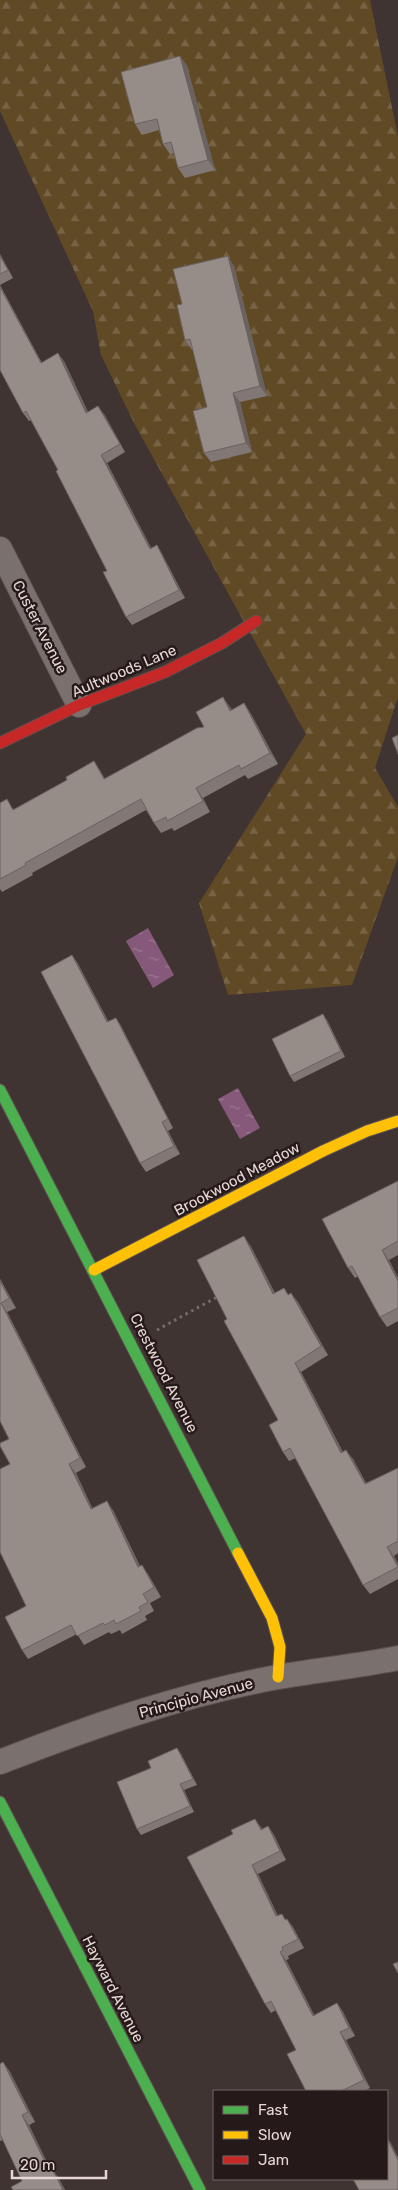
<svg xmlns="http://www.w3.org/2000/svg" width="398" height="2190" viewBox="0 0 398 2190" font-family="Rubik,sans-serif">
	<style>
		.forest { fill: url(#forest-firs) }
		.water { fill: url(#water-ripples) }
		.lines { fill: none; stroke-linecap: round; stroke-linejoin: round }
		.street-casing { stroke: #5c514f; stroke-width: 26 }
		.fast-casing { stroke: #5c514f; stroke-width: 13 }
		.slow-casing { stroke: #5c514f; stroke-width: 13 }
		.jam-casing { stroke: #5c514f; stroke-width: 13 }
		.path { stroke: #766c6a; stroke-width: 3; stroke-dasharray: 2.5 4; stroke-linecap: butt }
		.street { stroke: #7a706e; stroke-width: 24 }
		.fast { stroke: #4caf50; stroke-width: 11 }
		.slow { stroke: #ffc107; stroke-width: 11 }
		.jam { stroke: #c62828; stroke-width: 11 }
		.wall { fill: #817875 }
		.shaded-wall { fill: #69625f }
		.building { fill: #968c88; stroke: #69625f }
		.labels { text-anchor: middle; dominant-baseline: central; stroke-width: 5; stroke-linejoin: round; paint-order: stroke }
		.street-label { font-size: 15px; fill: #e6d7d5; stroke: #251a19 }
	</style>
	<defs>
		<pattern id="forest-firs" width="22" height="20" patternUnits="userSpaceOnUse" patternTransform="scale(1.25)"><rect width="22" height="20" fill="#604a26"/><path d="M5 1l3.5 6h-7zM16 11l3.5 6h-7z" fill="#776345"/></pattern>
		<pattern id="water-ripples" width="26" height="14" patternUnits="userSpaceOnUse" patternTransform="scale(1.25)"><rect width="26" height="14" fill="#86597b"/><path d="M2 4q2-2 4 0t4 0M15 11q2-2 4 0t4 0" fill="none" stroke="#9d7893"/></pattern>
	</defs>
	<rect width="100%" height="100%" fill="#403432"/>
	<!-- forest -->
	<path class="forest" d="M0,0H370L398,137V697L375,768L398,807V857L352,985L228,995L199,903L306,734L134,423L101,355L93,311L0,111Z"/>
	<!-- water -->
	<path class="water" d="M148,928L174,975L153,988L126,941Z
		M238,1088L260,1128L240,1139L218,1099Z"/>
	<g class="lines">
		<!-- street casing -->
		<g class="street-casing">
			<path id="street" d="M0,549L79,705
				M0,1762C90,1727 183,1694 278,1677C318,1670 358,1666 398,1658"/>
		</g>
		<!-- fast casing -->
		<g class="fast-casing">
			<path id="fast" d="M0,1090L238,1553
				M0,1802L200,2190"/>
		</g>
		<!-- slow casing -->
		<g class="slow-casing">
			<path id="slow" d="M94,1270L323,1151L367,1131L398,1121
				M238,1553L272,1618L280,1647L278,1677"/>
		</g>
		<!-- jam casing -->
		<g class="jam-casing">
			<path id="jam" d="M0,743L79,705L165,672L222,643L256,621"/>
		</g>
		<!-- path -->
		<path class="path" d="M157,1330L219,1296"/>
		<!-- street -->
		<use href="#street" class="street"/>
		<!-- fast -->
		<use href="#fast" class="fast"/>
		<!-- slow -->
		<use href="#slow" class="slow"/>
		<!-- jam -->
		<use href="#jam" class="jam"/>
	</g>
	<!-- wall -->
	<path class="wall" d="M180,56L187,66L215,170L185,178L178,168L174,153L170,154L163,144L159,130L142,135L135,124Z
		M0,254L13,278L0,285L42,363L64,361L88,412L104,414L125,452L107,463L151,548L157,545L162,554L185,598L132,625L126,617L107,571L58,470L31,420L29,421L23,413L0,370Z
		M234,266L267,396L240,402L252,452L211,462L204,453L207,407L193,349L192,350L185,340L182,304Z
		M244,703L251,714L278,764L248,779L245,775L203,798L210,812L174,831L172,828L161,833L154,823L146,810L32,873L33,875L2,892L0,889V803L14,809L67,780L94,761L105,779L204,727L230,707L232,710Z
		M72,955L78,964L108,1021L116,1018L121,1026L173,1128L168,1131L180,1154L146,1172L140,1163Z
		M327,1020L345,1057L294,1082L290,1076Z
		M398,1181V1255L389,1260L398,1278V1321L387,1327L380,1317L358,1276L355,1278L348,1268Z
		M250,1245L275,1293L284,1288L288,1294L298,1302L328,1355L301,1372L343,1452L353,1459L366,1483L398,1468V1553L394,1556L398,1564V1579L370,1594L363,1585L296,1458L289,1461L283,1452L278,1420L227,1319Z
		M0,1279L16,1308L7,1312L86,1467L76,1473L92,1508L113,1510L140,1566L148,1574L161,1597L150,1603L154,1611L145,1616L147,1620L122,1634L120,1630L111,1634L109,1632L84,1645L77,1634L28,1659L22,1650L26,1606L10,1464Z
		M177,1748L181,1754L197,1785L184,1790L194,1812L141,1835L137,1829L151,1768Z
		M268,1826L274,1835L286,1860L258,1874L278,1916L282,1914L286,1920L293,1927L304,1948L288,1956L289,1959L286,1960L314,2015L337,2003L343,2012L355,2036L346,2040L370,2088L364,2091H306L296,2050L276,2010L271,2013L265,2004L233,1834L261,1827L262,1830Z
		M3,2062L10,2072L35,2122L29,2125L49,2168L58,2177L65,2190H13L22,2181L3,2140L0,2141V2064Z"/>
	<!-- shaded-wall -->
	<path class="shaded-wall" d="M180,56L187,66L215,170L208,160Z
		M0,254L13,278L8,270L0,256Z
		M228,256L234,266L267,396L260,386Z
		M0,285L46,372L41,363L0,287Z
		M58,353L64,361L92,421L86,413Z
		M233,393L240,402L252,452L246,443Z
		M98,406L104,414L125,452L120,444Z
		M101,455L107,463L156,557L150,549Z
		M157,545L162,554L185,598L179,590Z
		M223,697L230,707L237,721L230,711Z
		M244,703L251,714L278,764L270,753Z
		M94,761L101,772L111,789L104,779Z
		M196,788L203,798L210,812L203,801Z
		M72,955L78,964L113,1030L107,1022Z
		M323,1014L327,1020L345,1057L341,1051Z
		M116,1018L121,1026L173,1128L168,1119Z
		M162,1122L168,1131L180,1154L174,1146Z
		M244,1236L250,1245L280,1303L273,1294Z
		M382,1250L389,1260L398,1278V1281Z
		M0,1279L2,1282L16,1308L9,1298L0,1281Z
		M291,1293L298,1302L328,1355L321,1346Z
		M1,1303L7,1312L86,1467L80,1458Z
		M295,1363L301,1372L348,1462L341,1453Z
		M346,1450L353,1459L371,1493L365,1484Z
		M69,1464L76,1473L97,1518L91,1509Z
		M107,1501L113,1510L144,1576L138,1567Z
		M387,1547L394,1556L398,1564V1567Z
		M142,1565L148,1574L161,1597L154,1587Z
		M177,1748L181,1754L197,1785L193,1779Z
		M180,1784L184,1790L194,1812L190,1806Z
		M255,1819L261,1827L267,1839L261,1830Z
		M268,1826L274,1835L286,1860L280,1851Z
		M252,1865L258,1874L282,1925L276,1916Z
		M287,1919L293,1927L304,1948L298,1939Z
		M280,1952L286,1960L319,2024L313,2016Z
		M337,2003L343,2012L355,2036L349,2028Z
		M340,2032L346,2040L370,2088L364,2080Z
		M3,2062L10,2072L35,2122L28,2112Z
		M22,2115L29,2125L55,2178L48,2168Z
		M387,2137L391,2143L398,2157V2160L387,2138Z
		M51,2167L58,2177L65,2190H63Z"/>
	<!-- building -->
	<path class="building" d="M180,56L208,160L178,168L171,142L163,144L157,119L135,124L121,72Z
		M0,256L8,270L0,274Z
		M228,256L260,386L233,393L246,443L204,453L193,411L207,407L190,339L185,340L177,305L182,304L173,269Z
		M0,287L41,363L58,353L86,413L98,406L120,444L101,455L150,549L157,545L179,590L126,617L103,572L107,571L56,471L58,470L26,411L23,413L0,370Z
		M223,697L230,711L244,703L270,753L241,769L239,765L196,788L203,801L167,821L166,817L154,823L141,799L25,863L26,865L0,879V803L7,799L13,810L67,780L66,777L94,761L104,779L197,728L204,727L196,712Z
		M398,735V754L392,738Z
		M72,955L107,1022L116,1018L168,1119L162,1122L174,1146L140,1163L41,972Z
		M323,1014L341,1051L290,1076L272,1039Z
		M398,1181V1241L382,1250L398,1281V1308L380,1317L352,1266L348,1268L322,1219Z
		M244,1236L273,1294L284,1288L288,1295L291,1293L321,1346L295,1363L341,1453L346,1450L365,1484L398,1468V1541L387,1547L398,1567L363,1585L290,1448L283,1452L269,1425L278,1420L224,1321L227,1319L197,1260Z
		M0,1281L9,1298L1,1303L80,1458L69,1464L91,1509L107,1501L138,1567L142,1565L154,1587L143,1594L148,1602L139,1607L141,1611L116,1624L114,1620L105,1625L103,1623L77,1636L71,1625L22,1650L5,1617L26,1606L0,1552V1469L10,1464L0,1446V1443L9,1439L0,1421Z
		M177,1748L193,1779L180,1784L190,1806L137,1829L117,1782L151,1768L148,1761Z
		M255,1819L261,1830L268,1826L280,1851L252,1865L276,1916L282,1914L285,1920L287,1919L298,1939L282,1947L283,1950L280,1952L313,2016L337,2003L349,2028L340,2032L364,2080L341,2091H306L287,2054L296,2050L271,2001L265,2004L187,1857L233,1834L231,1830Z
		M398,1962V1973L393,1964Z
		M3,2062L28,2112L22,2115L48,2168L51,2167L63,2190H13L11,2187L22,2181L0,2134V2064Z
		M387,2138L398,2160V2190H359L353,2179H387Z"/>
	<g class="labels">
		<!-- street labels -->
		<g class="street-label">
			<text transform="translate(40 627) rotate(63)">Custer Avenue</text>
			<text transform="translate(124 671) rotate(-23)">Aultwoods Lane</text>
			<text transform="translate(237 1179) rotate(-28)">Brookwood Meadow</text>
			<text transform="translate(164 1373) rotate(63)">Crestwood Avenue</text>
			<text transform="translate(196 1698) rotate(-15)">Principio Avenue</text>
			<text transform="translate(113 1989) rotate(63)">Hayward Avenue</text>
		</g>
	</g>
	<!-- legend -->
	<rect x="213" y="2090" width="175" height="90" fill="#251a19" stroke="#726664"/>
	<rect x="223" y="2106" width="25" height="8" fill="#4caf50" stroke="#726664"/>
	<text x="258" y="2115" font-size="15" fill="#e6d7d5">Fast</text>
	<rect x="223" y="2131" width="25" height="8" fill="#ffc107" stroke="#726664"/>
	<text x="258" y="2140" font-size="15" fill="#e6d7d5">Slow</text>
	<rect x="223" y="2156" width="25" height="8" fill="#c62828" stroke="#726664"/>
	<text x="258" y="2165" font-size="15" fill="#e6d7d5">Jam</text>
	<!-- scale -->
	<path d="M12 2170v8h94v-8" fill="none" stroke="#e6d7d5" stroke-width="2.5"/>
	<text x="20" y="2170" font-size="15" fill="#e6d7d5" stroke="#251a19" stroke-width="4" paint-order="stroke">20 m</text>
</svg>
